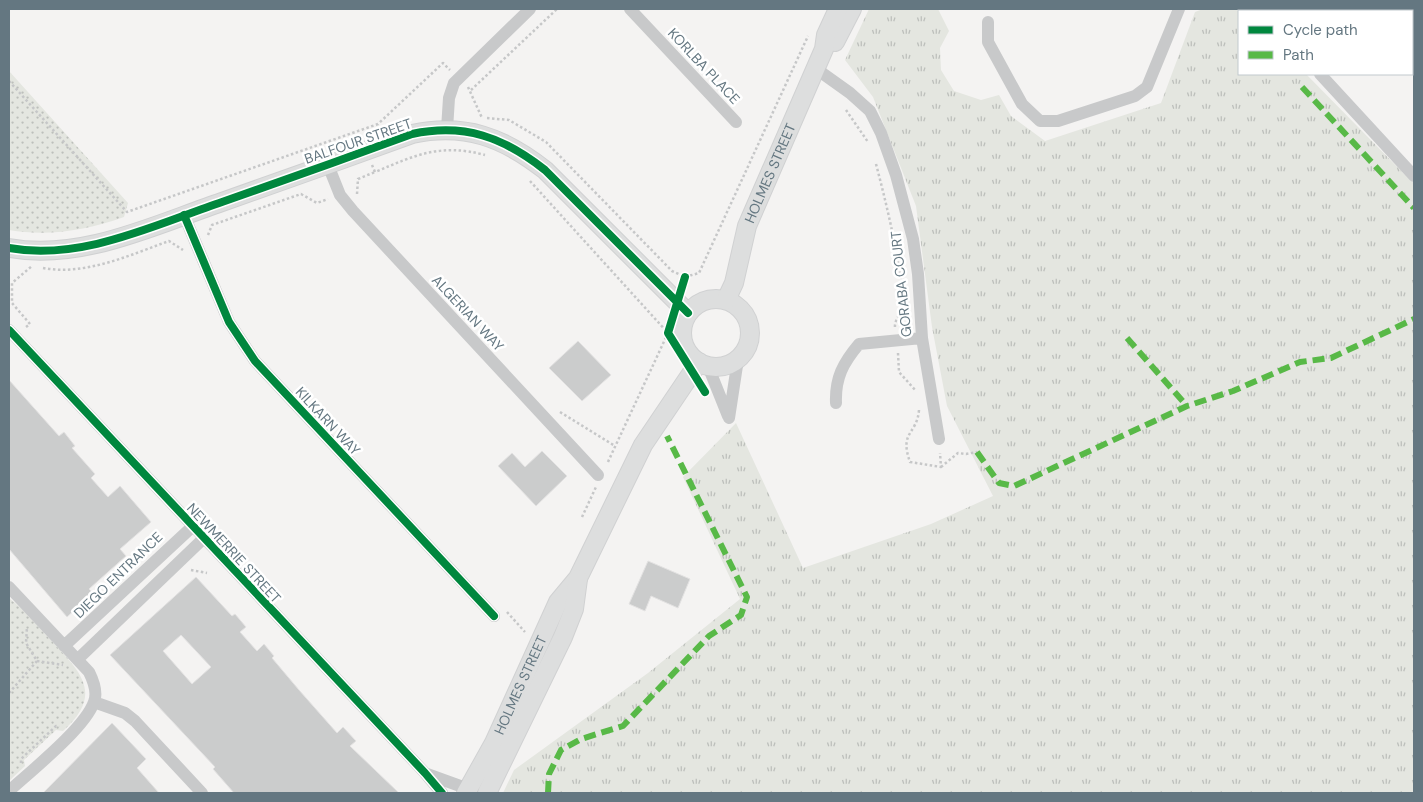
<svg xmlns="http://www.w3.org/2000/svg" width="1423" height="802" viewBox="0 0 1423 802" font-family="'DM Sans',sans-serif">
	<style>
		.grass { fill: url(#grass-tufts) }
		.park { fill: url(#park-dots) }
		.building { fill: #cbcccc; stroke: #e3e2e2; fill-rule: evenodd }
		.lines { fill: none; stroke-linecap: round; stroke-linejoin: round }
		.secondary-casing { stroke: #d0d1d2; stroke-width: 20 }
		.path { stroke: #c6c7c8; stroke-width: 2.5; stroke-dasharray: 2.5 2.5; stroke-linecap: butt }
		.street { stroke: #c8c9ca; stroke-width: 12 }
		.secondary { stroke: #dddede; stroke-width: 18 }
		.quiet { stroke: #58b947; stroke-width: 6; stroke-dasharray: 12 6; stroke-linecap: butt }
		.cycleway-casing { stroke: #fff; stroke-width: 11 }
		.cycleway { stroke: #00873e; stroke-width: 8 }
		.labels { text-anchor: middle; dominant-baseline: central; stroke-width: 5; stroke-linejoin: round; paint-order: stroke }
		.street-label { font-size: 14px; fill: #647781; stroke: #fff }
	</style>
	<defs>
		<pattern id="grass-tufts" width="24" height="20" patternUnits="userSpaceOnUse" patternTransform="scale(1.25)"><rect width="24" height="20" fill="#e4e6e0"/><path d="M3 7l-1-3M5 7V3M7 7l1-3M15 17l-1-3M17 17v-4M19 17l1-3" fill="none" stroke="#bcbfbb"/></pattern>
		<pattern id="park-dots" width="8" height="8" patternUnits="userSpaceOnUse" patternTransform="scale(1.25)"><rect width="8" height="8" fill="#e4e6e0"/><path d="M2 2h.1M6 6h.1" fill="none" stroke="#bcbfbb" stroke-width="1.8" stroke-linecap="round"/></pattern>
	</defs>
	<rect width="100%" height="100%" fill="#f4f3f2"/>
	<!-- grass -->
	<path class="grass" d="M869,9H938L949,31L940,48L941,70L954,91L981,100L999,95L1011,116L1045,141L1161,103L1195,12L1203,9H1236L1239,12V74H1306L1414,184V793H503L514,770L648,673L740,599L683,477L736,423L803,568L931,524L993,496L947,406L932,327L916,206L873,97L845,60Z"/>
	<!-- park -->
	<path class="park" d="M9,71L128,203L124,217C87,230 48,237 9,230Z
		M9,598C24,609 37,626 50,639C80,672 105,693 63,731L56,730L24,760L25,766L9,781Z"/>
	<!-- building -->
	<path class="building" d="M578,341L611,375L582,401L549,368Z
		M9,380L59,436L64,432L75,446L72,448L95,474L91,478L108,497L120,486L151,522L120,549L126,556L89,589L93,593L67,617L9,549Z
		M542,451L567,476L536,506L498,466L512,453L525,467Z
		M648,561L690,579L678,608L651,596L645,611L629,604Z
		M196,577L232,616L235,614L246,627L240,632L257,651L264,644L274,656L272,658L299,690L337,733L343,727L356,741L350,746L399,793H234L213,769L215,767L110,655ZM181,635L211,667L192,684L163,651Z
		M112,723L146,759L137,768L159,793H43Z"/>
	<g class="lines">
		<!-- secondary casing -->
		<g class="secondary-casing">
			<g id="secondary">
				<path d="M835,42L852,9"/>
				<path d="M9,248C82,261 154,225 222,202C285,180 349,157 412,134C465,123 503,137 545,170L688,313"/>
				<circle cx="716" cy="333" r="34"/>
				<path id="s1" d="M726,300L734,283L747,226L824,49L826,35L838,9"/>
				<path id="s2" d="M466,793L494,743L558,602L578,578L643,445L699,362"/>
				<path d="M487,793L563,637L574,609L578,579"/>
			</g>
		</g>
		<!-- path -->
		<path class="path" d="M9,81L127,212L378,124L443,63L450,70
			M468,87L482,118
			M471,90L557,9
			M846,110L868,142
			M487,118L509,120L546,142L672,271L685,277L699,273L808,36
			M876,164C888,210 899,256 903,303C904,312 894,318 895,328
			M372,165L375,172C416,155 440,143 485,155
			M530,181L668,333L607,464
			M357,194L358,179L375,172
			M208,235L212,225L301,194L317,203L328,199
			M43,268C85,276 130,255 169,241L183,250
			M26,327L30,324L12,303V283L32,266
			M898,353L899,372L916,391
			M919,410C917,435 899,431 910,462L941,467L940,453
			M560,412L615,446
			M941,467L958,453L966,454L977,452
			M582,517L596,487
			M191,570L207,573
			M507,612L525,632
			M37,661L63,665
			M9,693L37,661L26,643L27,627
			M21,763V759L56,726L59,727"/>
		<!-- street -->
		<path class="street" d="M630,9L736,122
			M1260,9L1262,11
			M988,22V42L1022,104L1040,121H1058L1135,96L1147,87L1179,9
			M815,68L850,93L870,111L881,133L896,175L913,239L918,274L922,338L939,439
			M1320,74L1414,176
			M447,129L449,98L454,83L530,9
			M328,165L340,195L353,211L598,475
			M184,215L229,322L255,361L494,616
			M9,330L425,773L442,793
			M708,366L728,416
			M836,403C835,378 843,363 859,344L922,338
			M729,418L738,359
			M9,587L89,672C93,680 98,692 94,702C85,728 31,771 9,791
			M64,646L192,527
			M78,659L203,539
			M94,702L125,713L135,721L202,793
			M427,774L474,791"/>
		<!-- secondary -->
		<use href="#secondary" class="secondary"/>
		<!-- quiet -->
		<path class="quiet" d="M1302,87L1414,208
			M1127,338L1187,406
			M977,452L999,483L1014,486L1187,406L1233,391L1300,362L1331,358L1414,319
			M548,793L549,774L561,750L581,739L623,726L709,636L741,615L747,597L667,436"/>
		<!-- cycleway casing -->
		<g class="cycleway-casing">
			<path id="cycleway" d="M184,215L229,322L255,361L494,616
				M9,248C82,261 154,225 222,202C285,180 349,157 412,134C465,123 503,137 545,170L688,313
				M685,277L668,333L705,392
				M9,330L425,773L442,793"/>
		</g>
		<!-- cycleway -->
		<use href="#cycleway" class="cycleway"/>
	</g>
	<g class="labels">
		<!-- street labels -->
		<g class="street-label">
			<text transform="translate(704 66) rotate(47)">KORLBA PLACE</text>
			<text transform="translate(358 141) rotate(-19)">BALFOUR STREET</text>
			<text stroke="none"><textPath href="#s1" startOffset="135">HOLMES STREET</textPath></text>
			<text transform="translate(901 284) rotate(-96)">GORABA COURT</text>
			<text transform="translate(468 313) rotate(47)">ALGERIAN WAY</text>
			<text transform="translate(328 421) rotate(47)">KILKARN WAY</text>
			<text transform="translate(234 553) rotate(47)">NEWMERRIE STREET</text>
			<text transform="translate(118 575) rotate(-44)">DIEGO ENTRANCE</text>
			<text stroke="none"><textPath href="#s2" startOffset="121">HOLMES STREET</textPath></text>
		</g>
	</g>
	<!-- border -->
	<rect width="1423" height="802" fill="none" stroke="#647781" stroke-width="20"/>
	<!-- legend -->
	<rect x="1238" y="10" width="175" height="65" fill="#ffffff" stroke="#c1c9cd"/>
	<rect x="1248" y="26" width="25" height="8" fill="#00873e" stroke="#c1c9cd"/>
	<text x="1283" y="35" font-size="15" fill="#647781">Cycle path</text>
	<rect x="1248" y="51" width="25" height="8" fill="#58b947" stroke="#c1c9cd"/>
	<text x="1283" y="60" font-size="15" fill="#647781">Path</text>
</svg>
